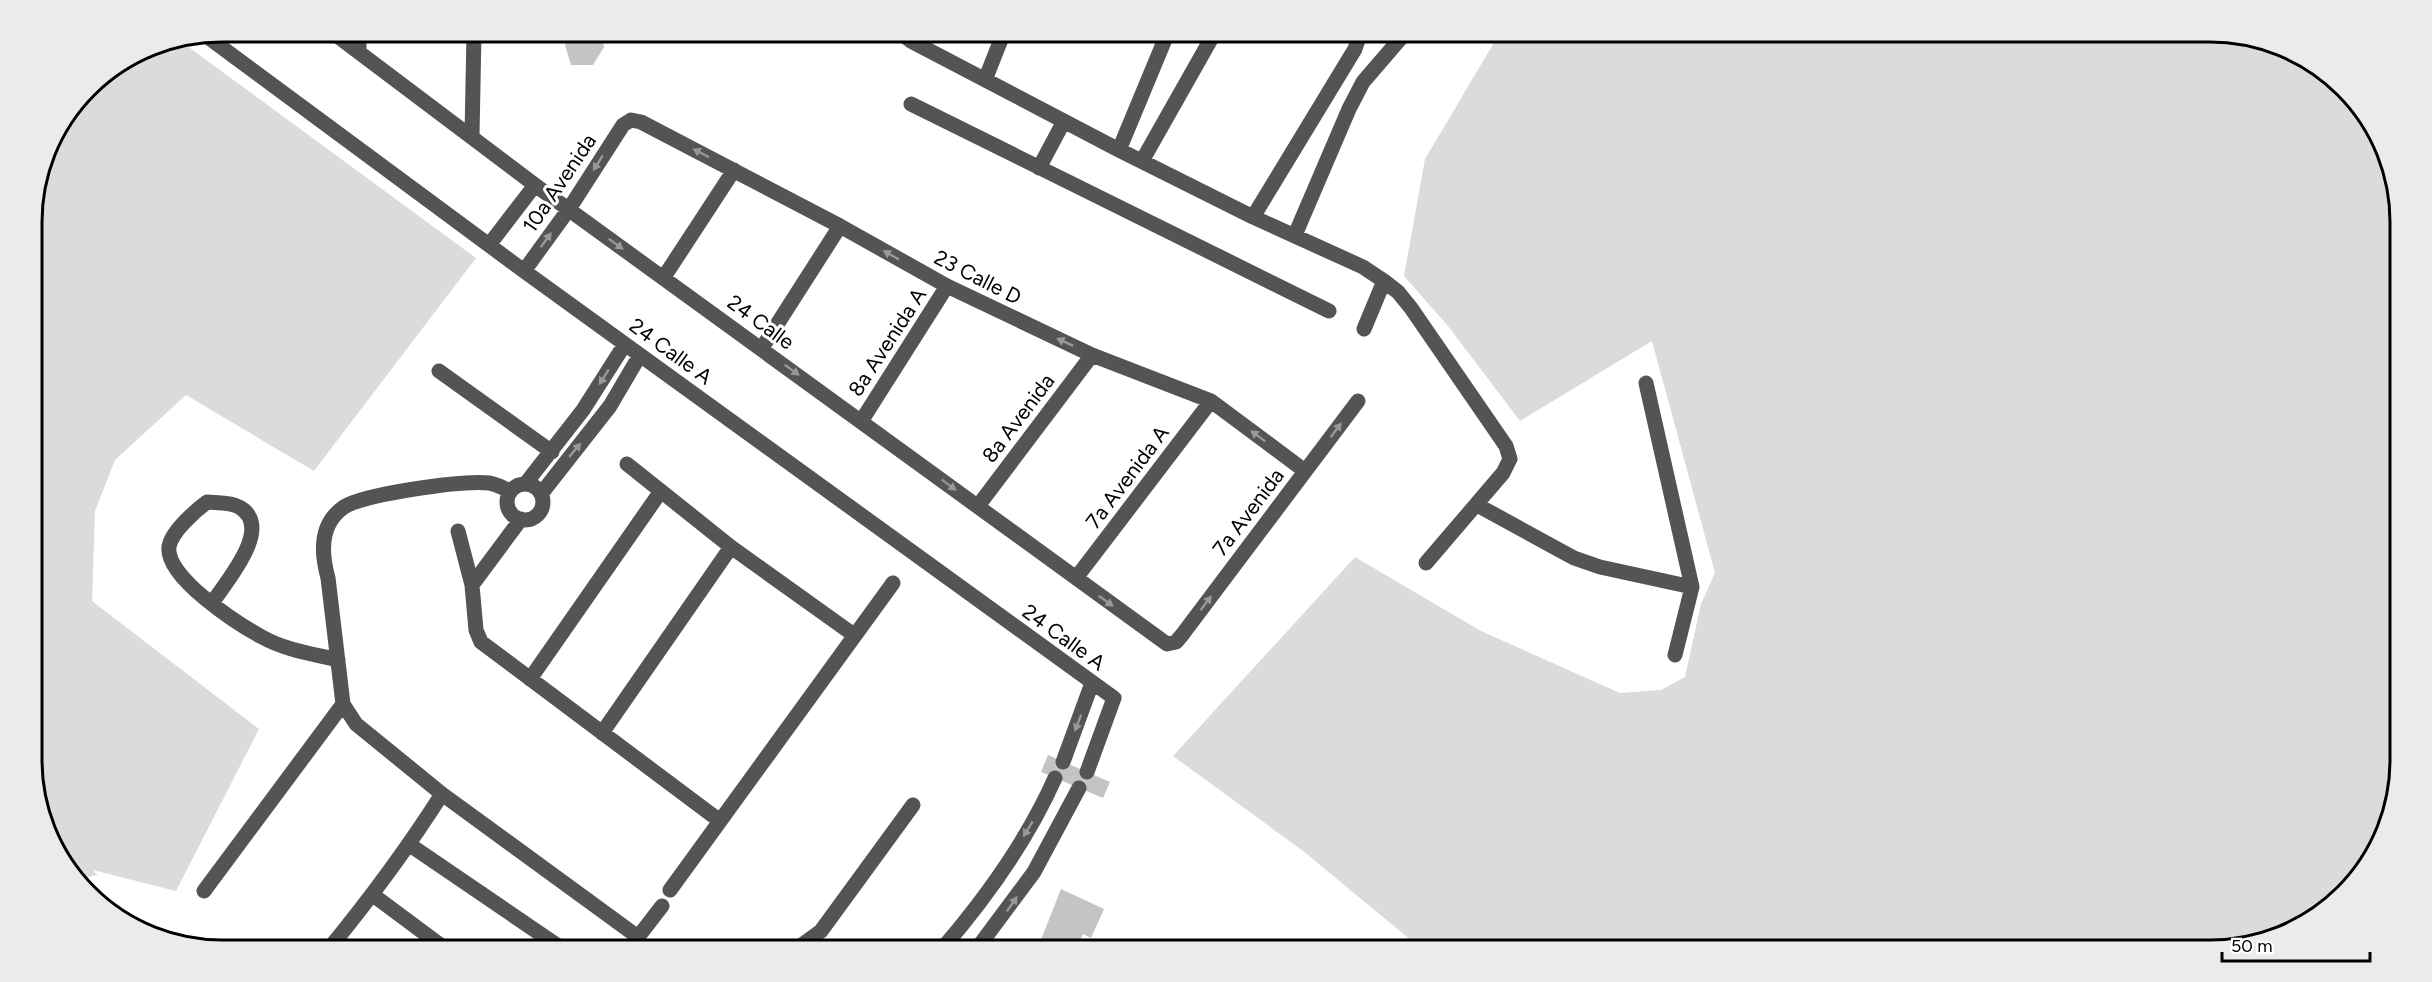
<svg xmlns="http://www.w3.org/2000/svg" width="2432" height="982" viewBox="0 0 2432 982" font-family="Figtree,sans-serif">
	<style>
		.green { fill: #dbdbdb }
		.building { fill: #c4c4c4 }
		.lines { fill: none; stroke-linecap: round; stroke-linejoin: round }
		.minor { stroke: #545454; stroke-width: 15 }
		.oneway { fill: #989898 }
		.labels { text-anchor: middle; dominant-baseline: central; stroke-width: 6; stroke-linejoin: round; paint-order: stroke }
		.street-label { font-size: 21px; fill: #000; stroke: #fff }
		.rim { fill: none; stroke: #000; stroke-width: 3 }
	</style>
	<rect width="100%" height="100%" fill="#fff"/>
	<!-- green -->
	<path class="green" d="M1487,32H2210L2272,42L2354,97L2381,138L2399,196L2400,760L2390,822L2361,876L2326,911L2272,940L2222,950H1407L1412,941L1303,851L1173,756L1355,557L1481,631L1620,693L1661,690L1685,677L1701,604L1715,573L1652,341L1520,421L1448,326L1404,276L1425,159L1495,41Z
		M179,40L476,258L314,471L186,395L115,460L95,511L92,601L259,729L176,891L93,870L97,875L76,880L35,797L33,392L39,181L51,138L96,79L149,46Z"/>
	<!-- building -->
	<path class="building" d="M569,32H600L604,47L593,65H571L565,45Z
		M1048,755L1110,782L1103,798L1041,772Z
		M1061,889L1104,909L1091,938L1083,934L1078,945L1089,950H1037Z"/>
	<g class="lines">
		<!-- minor -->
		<path class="minor" d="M332,32L535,185L1167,644L1176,642L1182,635L1358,401
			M899,32L911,41L1119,150L1253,217L1363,267L1384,281L1398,292L1411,308L1506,446L1510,459L1503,473L1426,563
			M205,35L524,271L1114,698L1087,772
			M359,51V32
			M985,80L1004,32
			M911,104L1329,311
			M472,136L474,32
			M1119,150L1168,32
			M1142,161L1215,32
			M1039,168L1064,121
			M1253,217L1355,49L1358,40L1352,32
			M1295,235L1349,109L1363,82L1406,32
			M489,245L535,185
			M524,271L569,209L623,125L631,120L641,122L840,226L947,286L1092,355L1211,401L1305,471
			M664,277L734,170
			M1364,329L1384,281
			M762,348L840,226
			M439,371L552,452
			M1646,383L1692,587L1675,655
			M862,420L947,286
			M627,464L731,547L854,635
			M526,483L583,410L625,344
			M507 502a18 18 0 1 1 36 0a18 18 0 1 1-36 0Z
			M541,494L610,406L640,355
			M1477,505L1574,558L1600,567L1692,587
			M978,506L1092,355
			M458,531L472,585L476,630L481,642L720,821
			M1076,578L1211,401
			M472,585L521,519
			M212,603C226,582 275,526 239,507C231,502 216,503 207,502C195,511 171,532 169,547C165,577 238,624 262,637C285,650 313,654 338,660
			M530,679L661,491
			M343,704L356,724L442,794L638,937
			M602,733L731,547
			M1063,762L1092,683
			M410,845L564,950
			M670,890L893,583
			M204,891L343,704L328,578C321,553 319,524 344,507C365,494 462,480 489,483C496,484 503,488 510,491
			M373,895L447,950
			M328,950C369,900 407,849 442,794
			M628,950L662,906
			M795,950L821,931L913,805
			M941,950C986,898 1027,841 1055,778
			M976,950L1034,872L1079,788"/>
	</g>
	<!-- one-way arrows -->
	<defs><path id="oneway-solid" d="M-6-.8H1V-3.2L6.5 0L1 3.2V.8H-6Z" transform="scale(1.5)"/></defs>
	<g class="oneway">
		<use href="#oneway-solid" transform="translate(701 153) rotate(-152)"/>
		<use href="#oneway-solid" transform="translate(598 163) rotate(122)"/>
		<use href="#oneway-solid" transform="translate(546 240) rotate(-54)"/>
		<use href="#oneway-solid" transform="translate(616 244) rotate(36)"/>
		<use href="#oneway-solid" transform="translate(891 255) rotate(-151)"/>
		<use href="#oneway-solid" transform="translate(1065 342) rotate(-155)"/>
		<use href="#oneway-solid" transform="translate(792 370) rotate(36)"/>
		<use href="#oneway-solid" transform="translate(604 377) rotate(122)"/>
		<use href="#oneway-solid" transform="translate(1336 430) rotate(-53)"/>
		<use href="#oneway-solid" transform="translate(1258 436) rotate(-143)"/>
		<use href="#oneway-solid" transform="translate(575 450) rotate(-50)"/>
		<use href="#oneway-solid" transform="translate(949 485) rotate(37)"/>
		<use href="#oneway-solid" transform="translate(1106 601) rotate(36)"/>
		<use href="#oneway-solid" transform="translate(1206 603) rotate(-53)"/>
		<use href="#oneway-solid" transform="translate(1078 723) rotate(111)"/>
		<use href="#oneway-solid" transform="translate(1028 829) rotate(121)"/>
		<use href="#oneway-solid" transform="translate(1012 904) rotate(-55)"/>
	</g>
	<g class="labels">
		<!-- street labels -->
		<g class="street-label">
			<text transform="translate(559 183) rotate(-56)">10a Avenida</text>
			<text transform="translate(978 277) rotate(27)">23 Calle D</text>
			<text transform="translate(761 322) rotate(36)">24 Calle</text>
			<text transform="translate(887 342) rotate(-57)">8a Avenida A</text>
			<text transform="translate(671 351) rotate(36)">24 Calle A</text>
			<text transform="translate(1018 418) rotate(-53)">8a Avenida</text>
			<text transform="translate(1127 477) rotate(-53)">7a Avenida A</text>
			<text transform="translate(1248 512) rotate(-53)">7a Avenida</text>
			<text transform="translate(1064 637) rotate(36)">24 Calle A</text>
		</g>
	</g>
	<!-- crop -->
	<path d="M0 0H2432V982H0ZM222 42H2210A180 180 0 0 1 2390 222V760A180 180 0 0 1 2210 940H222A180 180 0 0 1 42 760V222A180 180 0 0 1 222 42Z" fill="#ebebeb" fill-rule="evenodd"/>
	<path class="rim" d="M222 42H2210A180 180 0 0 1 2390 222V760A180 180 0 0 1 2210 940H222A180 180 0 0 1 42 760V222A180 180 0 0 1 222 42Z"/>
	<!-- scale -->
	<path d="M2222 952v9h148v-9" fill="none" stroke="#000000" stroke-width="3"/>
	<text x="2231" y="952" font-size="18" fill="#000000" stroke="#ffffff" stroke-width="4.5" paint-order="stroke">50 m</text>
</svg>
